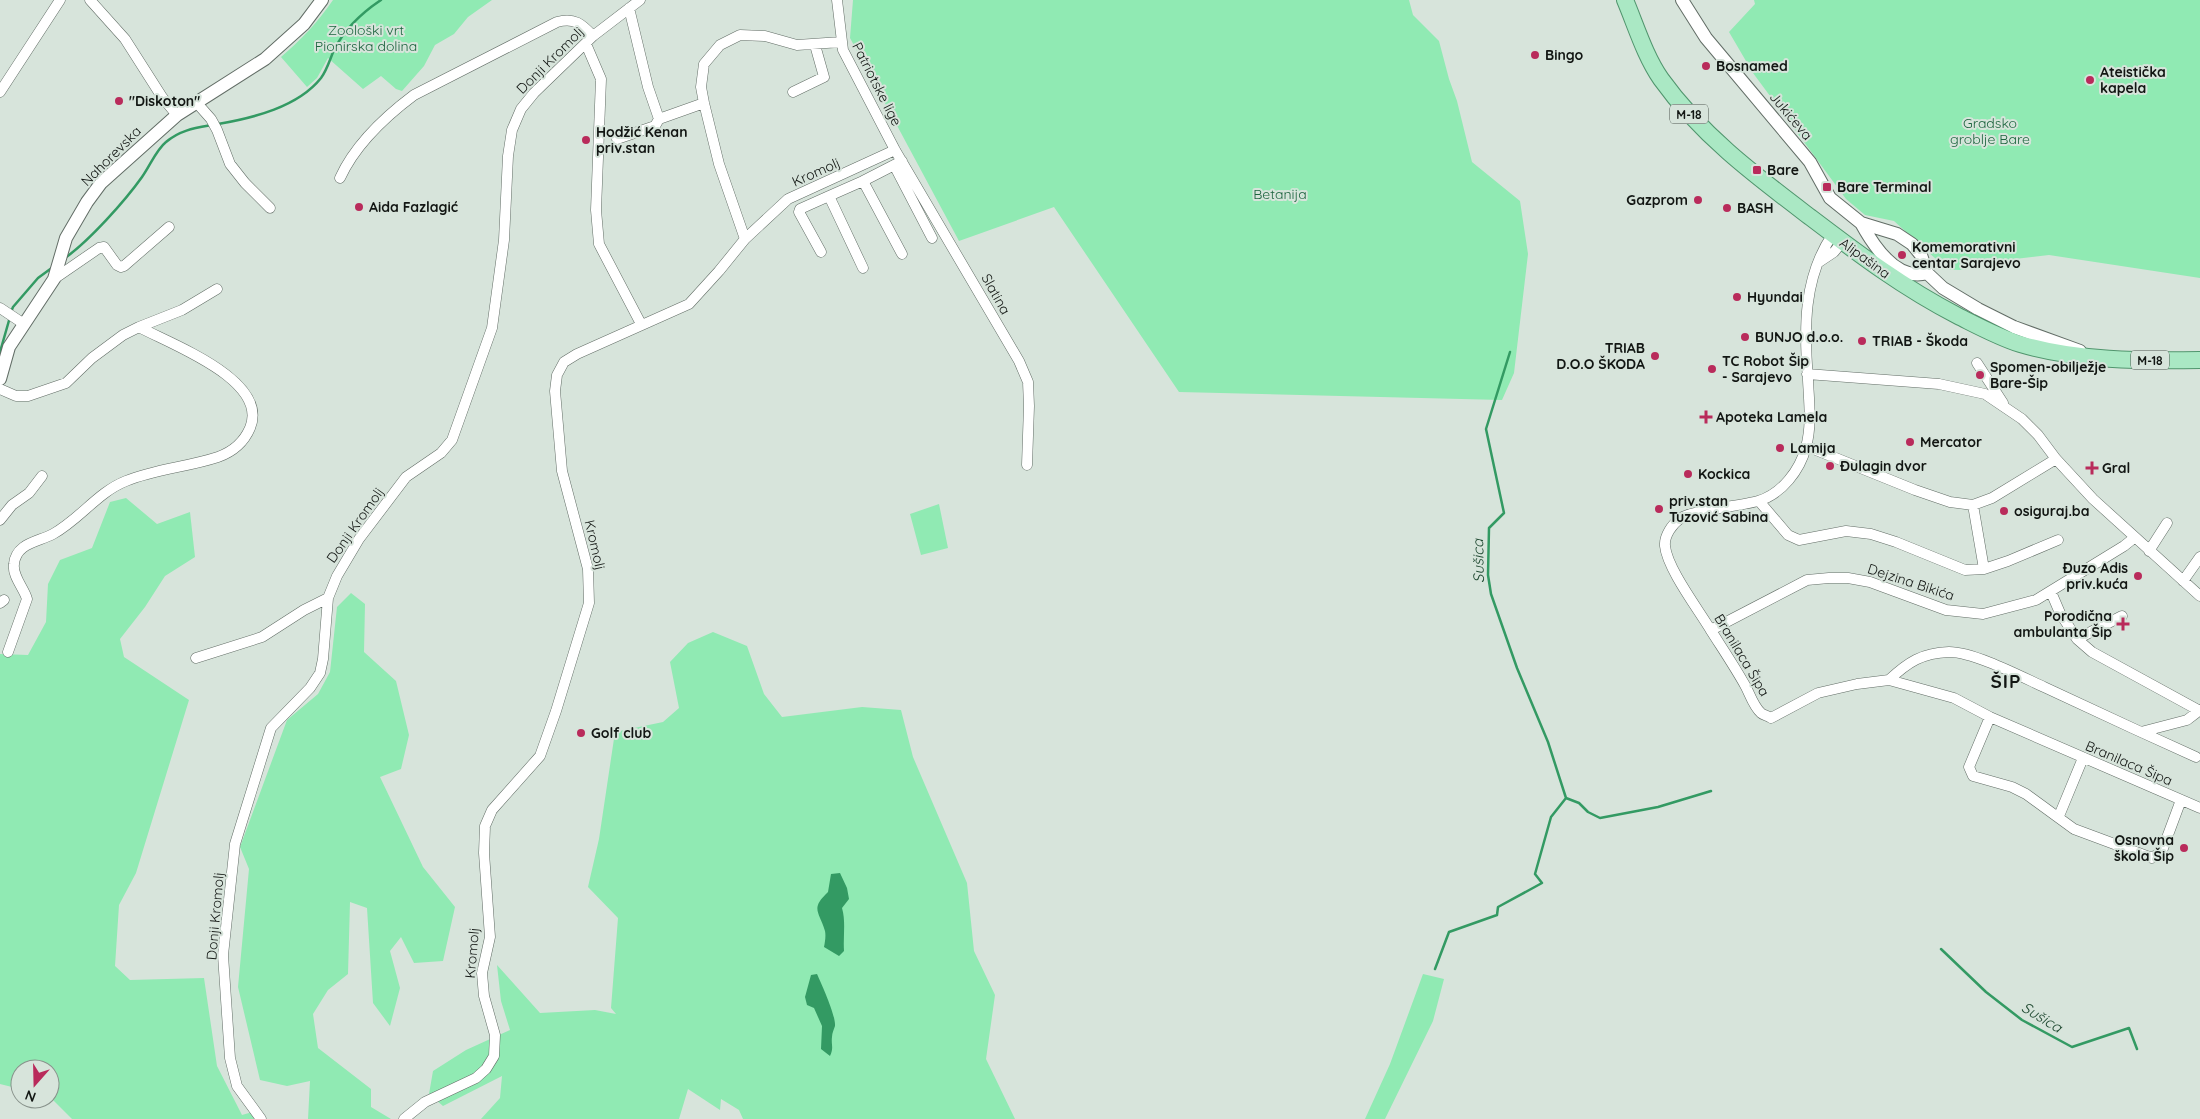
<svg xmlns="http://www.w3.org/2000/svg" width="2200" height="1119" viewBox="0 0 2200 1119" font-family="Quicksand,sans-serif">
	<style>
		.green { fill: #90eab3 }
		.water { fill: #339a63 }
		.lines { fill: none; stroke-linecap: round; stroke-linejoin: round }
		.stream { stroke: #339a63; stroke-width: 2.5 }
		.minor-casing { stroke: #626d66; stroke-width: 11 }
		.tertiary-casing { stroke: #626d66; stroke-width: 14 }
		.primary-casing { stroke: #50956d; stroke-width: 18 }
		.minor { stroke: #fff; stroke-width: 10 }
		.tertiary { stroke: #fff; stroke-width: 12 }
		.primary { stroke: #aae8c4; stroke-width: 16 }
		.poi-dot { fill: #b92b5b; stroke: #d7e4db; stroke-width: 2 }
		.labels { text-anchor: middle; dominant-baseline: central; stroke-width: 4; stroke-linejoin: round; paint-order: stroke }
		.shield { fill: #d7e4db; stroke: #4d544f; stroke-width: 1 }
		.shield-label { font-size: 12px; font-weight: bold; fill: #121613 }
		.park-label { font-size: 14px; fill: #1c643e; stroke: #d7e4db }
		.poi-label { font-size: 14px; font-weight: bold; fill: #121613; stroke: #d7e4db; text-anchor: start }
		.street-label { font-size: 14px; fill: #121613; stroke: #d7e4db }
		.water-label { font-size: 15px; font-style: italic; fill: #204a32; stroke: #d7e4db }
		.district-label { font-size: 19px; font-weight: bold; letter-spacing: 1px; fill: #121613; stroke: #d7e4db }
	</style>
	<rect width="100%" height="100%" fill="#d7e4db"/>
	<!-- green -->
	<path class="green" d="M333,0H492L468,17L454,34L435,45L424,66L402,91L396,89L381,76L363,89L328,58L317,78L307,87L281,57C301,40 318,22 333,0Z
		M853,0H1409L1413,15L1439,41L1449,79L1457,101L1472,162L1520,201L1528,254L1514,373L1502,400L1179,392L1054,207L959,241L850,38Z
		M1754,0H2200V278L2049,255L1981,263L1960,270L1938,269L1933,266L1937,260L1894,221L1865,215L1846,199L1753,73L1729,32L1755,4Z
		M126,498L157,524L190,512L195,557L165,576L145,607L120,639L124,657L189,700L136,873L119,905L115,966L130,980L204,978L217,1066L242,1115L259,1110L264,1119H72L50,1097V1069H20V1089L0,1084V654L28,655L46,622L48,584L60,560L92,548L110,502Z
		M939,504L948,548L921,555L910,514Z
		M351,593L365,604L364,652L396,681L409,735L401,769L380,777L423,867L455,907L443,961L414,963L401,937L390,951L400,988L390,1026L373,1003L367,908L350,902L348,974L328,990L313,1014L318,1048L371,1089V1107L391,1119H308L310,1081L287,1086L260,1080L238,987L249,869L240,847L287,720L318,694L330,672L337,607Z
		M713,632L747,646L764,694L782,717L862,707L901,710L913,757L967,883L974,951L995,995L986,1059L1015,1119H743L739,1110L721,1099L720,1110L688,1089L679,1119H481L500,1098L502,1076L443,1106L429,1094L433,1071L466,1050L510,1030L501,1001L497,965L540,1013L595,1010L616,1014L611,1008L618,918L588,887L599,839L615,732L663,722L679,708L670,662L688,643Z
		M1423,974L1444,979L1433,1021L1385,1119H1365L1390,1064Z"/>
	<!-- water -->
	<path class="water" d="M840,873L847,888L849,899L842,908C846,922 843,936 844,951L839,956L824,947C825,942 826,936 825,931C819,911 810,909 828,892L831,874Z
		M817,974C822,985 836,1016 835,1026C834,1029 832,1033 832,1037C831,1045 834,1048 830,1056L821,1049L822,1026L814,1008L807,1005L805,997L811,975Z"/>
	<g class="lines">
		<!-- stream -->
		<path class="stream" d="M218,124C253,118 298,107 321,78C327,70 330,59 334,50C344,30 363,12 381,0
			M65,258C89,241 125,201 142,177C150,166 156,150 166,142C180,130 195,128 212,125
			M11,312L13,307L38,278L53,267
			M0,352L10,317
			M1566,798L1579,803L1588,812L1600,818L1658,807L1711,791
			M1941,949L1986,992L2022,1020L2072,1047L2129,1028L2137,1049
			M1435,969L1449,932L1497,915L1498,907L1542,883L1535,874L1551,817L1566,798L1548,742L1517,668L1491,594L1488,575L1489,528L1504,513L1486,429L1510,352"/>
		<!-- minor casing -->
		<g class="minor-casing">
			<path id="minor" d="M90,0L125,39L162,97L177,115
				M837,0L843,50L895,150L1019,361L1028,382L1029,406L1027,465
				M586,44L601,79L596,210L599,244L641,324
				M0,92L60,0
				M793,92L824,77L815,45
				M196,102L211,119L217,130L230,164L245,183L270,208
				M659,119L704,103
				M617,139L655,126L659,119L648,87L629,8
				M902,161L863,181L902,254
				M894,165L932,238
				M340,178C355,145 386,116 414,95L557,22C574,17 582,24 593,36
				M863,181L829,196L863,268
				M1833,234C1803,277 1804,329 1808,380C1809,402 1812,425 1806,447C1800,470 1782,494 1758,501C1741,506 1692,510 1681,518C1672,524 1664,536 1665,546C1667,568 1698,609 1710,629C1722,648 1735,667 1746,687C1750,695 1754,707 1761,713C1763,715 1768,716 1771,718L1818,693L1857,684L1889,680L1954,698L1990,717L2200,808
				M745,239L719,164L704,103L701,87L704,64L720,45L740,35L765,36L797,45L841,42
				M821,252L799,212L800,209L829,196
				M1819,262L1834,252L1842,242
				M54,279L99,248L104,247L117,265L121,267L124,266L169,227
				M0,308L24,324
				M1977,363L2003,403
				M1807,374L1939,384L1985,394L2022,419L2038,435L2056,459L2093,499L2200,596
				M0,389L16,396H28L66,383L92,358L123,335L139,327
				M1806,446L1915,490L1950,502L1973,505L1992,498L2056,459
				M1759,501L1788,535L1799,540L1846,531L1871,534L1896,542L1965,570L1984,569
				M1973,505L1984,569L2008,561L2058,540
				M0,520L12,505L29,493L42,476
				M2149,551L2167,523
				M2183,581L2200,557
				M2051,592L2060,613L2077,639L2092,652L2200,711
				M0,603L4,600
				M1711,630L1807,580L1829,578H1848L1870,582L1946,610L1983,614L2036,600L2124,546L2134,538
				M2077,639L2122,616
				M8,652L27,599C24,588 12,576 14,564C16,543 38,542 53,534C80,519 98,492 126,481C155,469 188,467 218,457C232,452 244,442 250,428C270,380 170,344 139,327L182,310L217,289
				M196,658L262,637L304,610L328,598
				M1889,680C1908,662 1922,653 1949,652C1974,652 2020,676 2044,687C2095,711 2145,734 2196,757
				M1990,717L1969,767L1973,776L2012,787L2026,794L2074,829L2152,858L2162,851L2181,800
				M2141,732L2187,720L2200,710
				M2059,816L2083,758
				M261,1119L237,1086L230,1058L223,955L235,844L271,728L310,688L320,673L323,659L328,598L337,576L359,539L406,477L441,453L452,440L492,328L504,240L508,156L512,130L521,109L534,93L593,36L640,0
				M404,1119L425,1102L476,1078L486,1069L494,1056L495,1035L484,996L482,973L490,937L484,853L485,826L492,810L540,756L556,711L589,603L588,569L562,471L555,391L557,375L564,362L577,354L689,304L719,271L745,239L788,199L895,150"/>
		</g>
		<!-- tertiary casing -->
		<g class="tertiary-casing">
			<path id="tertiary" d="M1682,0L1706,38L1810,162L1830,198L1861,223L1897,234L1912,244L1921,255L1927,273L1943,288L1978,309L2014,327L2080,351
				M1861,223C1873,245 1897,282 1927,273
				M0,379L9,347L54,279L66,238L87,202L101,183L177,115L265,59L304,24L322,0"/>
		</g>
		<!-- primary casing -->
		<g class="primary-casing">
			<path id="primary" d="M1625,0C1636,26 1645,56 1661,79C1701,135 1756,176 1810,217C1860,255 1902,287 1958,316C1978,326 1998,337 2020,344C2077,361 2140,361 2200,360"/>
		</g>
		<!-- minor -->
		<use href="#minor" class="minor"/>
		<!-- tertiary -->
		<use href="#tertiary" class="tertiary"/>
		<!-- primary -->
		<use href="#primary" class="primary"/>
	</g>
	<!-- markers -->
	<g class="poi-dot">
		<circle cx="1535" cy="55" r="5"/>
		<circle cx="1706" cy="66" r="5"/>
		<circle cx="2090" cy="80" r="5"/>
		<circle cx="119" cy="101" r="5"/>
		<circle cx="586" cy="140" r="5"/>
		<rect x="1752" y="165" width="10" height="10" rx="2.5"/>
		<rect x="1822" y="182" width="10" height="10" rx="2.5"/>
		<circle cx="1698" cy="200" r="5"/>
		<circle cx="359" cy="207" r="5"/>
		<circle cx="1727" cy="208" r="5"/>
		<circle cx="1902" cy="255" r="5"/>
		<circle cx="1737" cy="297" r="5"/>
		<circle cx="1745" cy="337" r="5"/>
		<circle cx="1862" cy="341" r="5"/>
		<circle cx="1655" cy="356" r="5"/>
		<circle cx="1712" cy="369" r="5"/>
		<circle cx="1980" cy="375" r="5"/>
		<path d="M1703.5 409.5h5v5h5v5h-5v5h-5v-5h-5v-5h5z"/>
		<circle cx="1910" cy="442" r="5"/>
		<circle cx="1780" cy="448" r="5"/>
		<circle cx="1830" cy="466" r="5"/>
		<path d="M2089.5 460.5h5v5h5v5h-5v5h-5v-5h-5v-5h5z"/>
		<circle cx="1688" cy="474" r="5"/>
		<circle cx="1659" cy="509" r="5"/>
		<circle cx="2004" cy="511" r="5"/>
		<circle cx="2138" cy="576" r="5"/>
		<path d="M2120.5 616.5h5v5h5v5h-5v5h-5v-5h-5v-5h5z"/>
		<circle cx="581" cy="733" r="5"/>
		<circle cx="2184" cy="848" r="5"/>
	</g>
	<g class="labels">
		<!-- shield labels -->
		<g class="shield">
			<rect x="1670" y="104.5" width="38" height="19" rx="4"/>
			<rect x="2131" y="350.5" width="38" height="19" rx="4"/>
		</g>
		<g class="shield-label">
			<text x="1689" y="114">M-18</text>
			<text x="2150" y="360">M-18</text>
		</g>
		<!-- park labels -->
		<g class="park-label">
			<text x="366" y="30">Zoološki vrt<tspan x="366" dy="16">Pionirska dolina</tspan></text>
			<text x="1990" y="123">Gradsko<tspan x="1990" dy="16">groblje Bare</tspan></text>
			<text x="1280" y="194">Betanija</text>
		</g>
		<!-- poi labels -->
		<g class="poi-label">
			<text x="1545" y="55">Bingo</text>
			<text x="1716" y="66">Bosnamed</text>
			<text x="2100" y="72">Ateistička<tspan x="2100" dy="16">kapela</tspan></text>
			<text x="129" y="101">"Diskoton"</text>
			<text x="596" y="132">Hodžić Kenan<tspan x="596" dy="16">priv.stan</tspan></text>
			<text x="1767" y="170">Bare</text>
			<text x="1837" y="187">Bare Terminal</text>
			<text x="1688" y="200" text-anchor="end">Gazprom</text>
			<text x="369" y="207">Aida Fazlagić</text>
			<text x="1737" y="208">BASH</text>
			<text x="1912" y="247">Komemorativni<tspan x="1912" dy="16">centar Sarajevo</tspan></text>
			<text x="1747" y="297">Hyundai</text>
			<text x="1755" y="337">BUNJO d.o.o.</text>
			<text x="1872" y="341">TRIAB - Škoda</text>
			<text x="1645" y="348" text-anchor="end">TRIAB<tspan x="1645" dy="16">D.O.O ŠKODA</tspan></text>
			<text x="1722" y="361">TC Robot Šip<tspan x="1722" dy="16">- Sarajevo</tspan></text>
			<text x="1990" y="367">Spomen-obilježje<tspan x="1990" dy="16">Bare-Šip</tspan></text>
			<text x="1716" y="417">Apoteka Lamela</text>
			<text x="1920" y="442">Mercator</text>
			<text x="1790" y="448">Lamija</text>
			<text x="1840" y="466">Đulagin dvor</text>
			<text x="2102" y="468">Gral</text>
			<text x="1698" y="474">Kockica</text>
			<text x="1669" y="501">priv.stan<tspan x="1669" dy="16">Tuzović Sabina</tspan></text>
			<text x="2014" y="511">osiguraj.ba</text>
			<text x="2128" y="568" text-anchor="end">Đuzo Adis<tspan x="2128" dy="16">priv.kuća</tspan></text>
			<text x="2112" y="616" text-anchor="end">Porodična<tspan x="2112" dy="16">ambulanta Šip</tspan></text>
			<text x="591" y="733">Golf club</text>
			<text x="2174" y="840" text-anchor="end">Osnovna<tspan x="2174" dy="16">škola Šip</tspan></text>
		</g>
		<!-- street labels -->
		<g class="street-label">
			<text transform="translate(550 60) rotate(-45)">Donji Kromolj</text>
			<text transform="translate(877 84) rotate(63)">Patriotske lige</text>
			<text transform="translate(1791 116) rotate(50)">Jukićeva</text>
			<text transform="translate(111 156) rotate(-45)">Nahorevska</text>
			<text transform="translate(816 172) rotate(-24)">Kromolj</text>
			<text transform="translate(1865 258) rotate(36)">Alipašina</text>
			<text transform="translate(996 294) rotate(61)">Slatina</text>
			<text transform="translate(355 525) rotate(-55)">Donji Kromolj</text>
			<text transform="translate(595 545) rotate(77)">Kromolj</text>
			<text transform="translate(1911 582) rotate(18)">Dejzina Bikića</text>
			<text transform="translate(1742 655) rotate(59)">Branilaca Šipa</text>
			<text transform="translate(2129 763) rotate(23)">Branilaca Šipa</text>
			<text transform="translate(215 916) rotate(-85)">Donji Kromolj</text>
			<text transform="translate(472 953) rotate(-85)">Kromolj</text>
		</g>
		<!-- water labels -->
		<g class="water-label">
			<text transform="translate(1478 561) rotate(-91)">Sušica</text>
			<text transform="translate(2042 1017) rotate(31)">Sušica</text>
		</g>
		<!-- district labels -->
		<g class="district-label">
			<text x="2006" y="681">ŠIP</text>
		</g>
	</g>
	<!-- north arrow -->
	<g transform="translate(35 1084) rotate(200)"><circle r="24" fill="#d7e4db" stroke="#88928b"/>
	<path d="M0-4L9 19L0 12L-9 19Z" fill="#b92b5b"/>
	<text y="-8" font-size="14" font-weight="bold" text-anchor="middle" fill="#121613">N</text>
	</g>
</svg>
